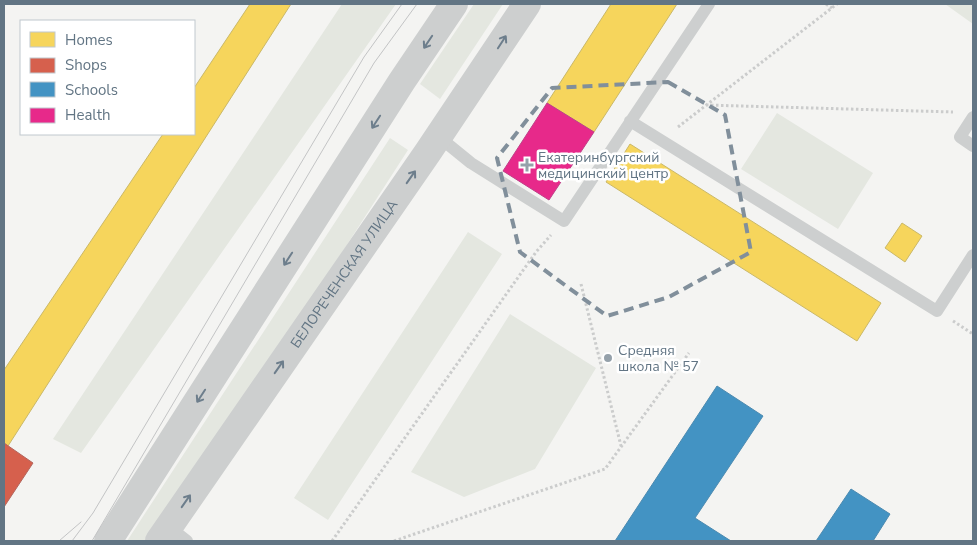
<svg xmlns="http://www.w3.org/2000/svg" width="977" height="545" viewBox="0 0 977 545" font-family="'Nunito Sans',sans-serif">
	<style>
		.green { fill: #e4e7e0 }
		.homes { fill: #f6d55c; stroke: #cab868 }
		.shops { fill: #d6604d; stroke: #b3665e }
		.schools { fill: #4393c3; stroke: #4c8ab0 }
		.health { fill: #e7298a; stroke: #bf4088 }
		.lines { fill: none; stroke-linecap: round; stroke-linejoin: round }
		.path { stroke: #cbcccc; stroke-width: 3; stroke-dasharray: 2.5 2.5; stroke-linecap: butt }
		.service { stroke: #cdcfcf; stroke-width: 12 }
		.tertiary { stroke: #cdcfcf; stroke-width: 28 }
		.tram { stroke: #c3c4c5; stroke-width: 1 }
		.oneway { stroke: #6d7e8c }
		.marked { fill: none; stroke: #818f9b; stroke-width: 4; stroke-dasharray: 10 6; stroke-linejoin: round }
		.poi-dot { fill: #95a1aa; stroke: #fff; stroke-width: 2 }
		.labels { text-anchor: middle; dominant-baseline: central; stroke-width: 5; stroke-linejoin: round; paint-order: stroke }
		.poi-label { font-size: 14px; fill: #627584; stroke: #fff; text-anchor: start }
		.street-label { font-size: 14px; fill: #627584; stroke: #fff }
	</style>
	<rect width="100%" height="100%" fill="#f4f4f2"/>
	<!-- green -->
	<path class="green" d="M342,4H396L81,453L53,439Z
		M474,4H503L440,99L420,84Z
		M945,4H973V24Z
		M777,113L873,173L838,229L741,169Z
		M390,138L408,150L156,541H127Z
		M468,232L502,254L328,520L294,498Z
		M510,314L596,368L535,469L464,497L411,472Z"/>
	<!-- homes -->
	<path class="homes" d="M250,4H291L8,446L4,443V370L163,134H194V88Z
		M611,4H677L594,132L547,103Z
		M630,144L881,303L857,341L606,182Z
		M902,223L922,236L905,262L885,248Z"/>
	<!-- shops -->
	<path class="shops" d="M4,443L33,463L4,507Z"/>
	<!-- schools -->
	<path class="schools" d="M717,386L763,416L695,518L731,541H615Z
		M851,489L890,514L873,541H816Z"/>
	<!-- health -->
	<path class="health" d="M547,103L594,132L549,200L503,171Z"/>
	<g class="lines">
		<!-- path -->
		<path class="path" d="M826,4L832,8
			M706,105L953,112
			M678,127L837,4
			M581,284L621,446
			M953,321L973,334
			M332,541L536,252L551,235
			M394,541L605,469L689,353"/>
		<!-- service -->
		<path class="service" d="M973,117L960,137L973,146
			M630,121L937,311L973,255
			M439,137L471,163L564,221L709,4
			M168,526L187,541"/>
		<!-- tertiary -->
		<g class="tertiary">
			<path d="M108,541L402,81L454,4"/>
			<path id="s1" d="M159,541L428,152L527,4"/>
		</g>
		<!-- tram -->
		<path class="tram" d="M59,541L81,522
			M72,541L93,513L364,57L402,4
			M92,541L374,63L417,4"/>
	</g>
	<!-- one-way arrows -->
	<defs><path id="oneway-shaft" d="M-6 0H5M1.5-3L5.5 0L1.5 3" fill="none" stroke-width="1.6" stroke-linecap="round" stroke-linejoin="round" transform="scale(1.25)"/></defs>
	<g class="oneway">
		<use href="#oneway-shaft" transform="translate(428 42) rotate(124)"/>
		<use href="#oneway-shaft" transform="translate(502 42) rotate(-57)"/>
		<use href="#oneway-shaft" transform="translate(376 122) rotate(123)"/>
		<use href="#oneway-shaft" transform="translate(411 177) rotate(-55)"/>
		<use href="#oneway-shaft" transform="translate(288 259) rotate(123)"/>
		<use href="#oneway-shaft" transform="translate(279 367) rotate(-55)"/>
		<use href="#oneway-shaft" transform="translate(201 396) rotate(123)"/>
		<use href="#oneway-shaft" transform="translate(186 501) rotate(-55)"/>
	</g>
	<!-- marked area -->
	<path class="marked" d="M668,82L725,115L751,252L669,297L607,316L520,252L497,158L552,88Z"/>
	<!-- markers -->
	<g class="poi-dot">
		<path d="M524.5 157.5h5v5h5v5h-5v5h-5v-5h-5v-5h5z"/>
		<circle cx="608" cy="358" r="5"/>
	</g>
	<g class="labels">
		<!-- poi labels -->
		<g class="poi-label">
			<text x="538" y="157">Екатеринбургский<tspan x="538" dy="16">медицинский центр</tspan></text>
			<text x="618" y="350">Средняя<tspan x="618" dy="16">школа № 57</tspan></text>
		</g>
		<!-- street labels -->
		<g class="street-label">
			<text stroke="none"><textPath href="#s1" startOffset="325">БЕЛОРЕЧЕНСКАЯ УЛИЦА</textPath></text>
		</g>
	</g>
	<!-- border -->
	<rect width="977" height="545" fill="none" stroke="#627584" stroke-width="10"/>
	<!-- legend -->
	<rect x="20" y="20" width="175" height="115" fill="#ffffff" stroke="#c0c8ce"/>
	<rect x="30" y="32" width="25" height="15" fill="#f6d55c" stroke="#c0c8ce"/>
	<text x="65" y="45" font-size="15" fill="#627584">Homes</text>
	<rect x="30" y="58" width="25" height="15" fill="#d6604d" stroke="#c0c8ce"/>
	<text x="65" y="70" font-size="15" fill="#627584">Shops</text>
	<rect x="30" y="82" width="25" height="15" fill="#4393c3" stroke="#c0c8ce"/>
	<text x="65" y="95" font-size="15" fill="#627584">Schools</text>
	<rect x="30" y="108" width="25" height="15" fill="#e7298a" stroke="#c0c8ce"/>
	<text x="65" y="120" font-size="15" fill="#627584">Health</text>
</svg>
